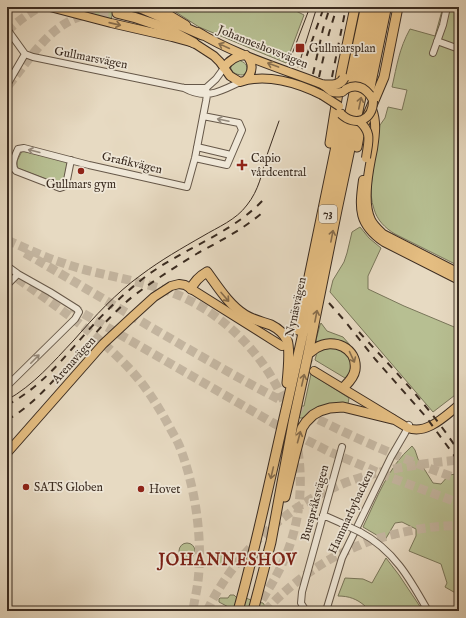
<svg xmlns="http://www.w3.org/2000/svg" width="466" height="618" viewBox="0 0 466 618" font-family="'IM FELL English',serif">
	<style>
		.green { fill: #b7bf92; stroke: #79765a }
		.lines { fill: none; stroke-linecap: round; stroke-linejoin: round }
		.major-tunnel { stroke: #c5b7a2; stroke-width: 8; stroke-dasharray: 8 4; stroke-linecap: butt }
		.highway-tunnel { stroke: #c5b7a2; stroke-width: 9; stroke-dasharray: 9 4.5; stroke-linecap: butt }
		.minor-casing { stroke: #665849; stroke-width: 8 }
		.major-casing { stroke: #3b2c21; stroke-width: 10 }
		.highway-casing { stroke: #3b2c21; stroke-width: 11 }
		.minor { stroke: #efe7d7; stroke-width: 6 }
		.major { stroke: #e4bd81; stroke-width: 8 }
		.highway { stroke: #e4bd81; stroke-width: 9 }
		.tram { stroke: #3b2c21; stroke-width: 1 }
		.rail { stroke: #3b2c21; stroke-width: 2; stroke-dasharray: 7 7; stroke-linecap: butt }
		.minor-bridge-casing { stroke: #665849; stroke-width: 8; stroke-linecap: butt }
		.major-bridge-casing { stroke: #3b2c21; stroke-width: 10; stroke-linecap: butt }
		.highway-bridge-casing { stroke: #3b2c21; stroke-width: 11; stroke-linecap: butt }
		.minor-bridge { stroke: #efe7d7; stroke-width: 6 }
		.major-bridge { stroke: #e4bd81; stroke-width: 8 }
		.highway-bridge { stroke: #e4bd81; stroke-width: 9 }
		.oneway { stroke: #876d4c }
		.oneway2 { stroke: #958a7c }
		.poi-dot { fill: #8f2418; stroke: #efe7d7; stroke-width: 1.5 }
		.labels { text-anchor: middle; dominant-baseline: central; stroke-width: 3.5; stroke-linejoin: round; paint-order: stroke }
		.shield { fill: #efe7d7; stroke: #716458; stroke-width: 1 }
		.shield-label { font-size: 11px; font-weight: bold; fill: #3b2c21 }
		.street-label { font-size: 12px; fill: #3b2c21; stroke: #efe7d7 }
		.poi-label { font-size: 12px; fill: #3b2c21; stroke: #efe7d7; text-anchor: start }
		.district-label { font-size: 16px; font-weight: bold; letter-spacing: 1px; fill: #7a1f14; stroke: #efe7d7 }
	</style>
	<rect width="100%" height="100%" fill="#e7dac2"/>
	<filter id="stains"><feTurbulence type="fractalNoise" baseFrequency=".005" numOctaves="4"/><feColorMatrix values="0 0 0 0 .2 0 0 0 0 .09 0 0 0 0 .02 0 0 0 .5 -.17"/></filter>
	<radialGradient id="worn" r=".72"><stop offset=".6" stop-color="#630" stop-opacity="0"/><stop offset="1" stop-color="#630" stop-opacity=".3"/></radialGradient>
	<!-- green -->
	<path class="green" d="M60,7H114L111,20Z
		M168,7H288L304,15L286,63L199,27Z
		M443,7H459V266L395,234C385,228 377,220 374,209C368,192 373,173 375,156C377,146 378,136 380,125L385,118L388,107L402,110L407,90L392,87C397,65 399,49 410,29L435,36Z
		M238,60C245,62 248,65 247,72L243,75C236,75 229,72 231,64Z
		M22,151L65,161L67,164L64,181L61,183L54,182L17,168V161Z
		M360,227L369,238L381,248L368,276V289L404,306L459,329V392L433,412L330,292L333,280L344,262L347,253L352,232Z
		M321,323L327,331L343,337L350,345L349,347L317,344L316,340L320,325Z
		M326,347L343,350C350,359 356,368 345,378L315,360C317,351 318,350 326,347Z
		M311,374L349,398L348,404L307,416L302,418H300L299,417L301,406H304Z
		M412,446L415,450L418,459L433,483L441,484L449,475L456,474L459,478V595L445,587L447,583L441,564L409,551L416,536V529L402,522L395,523L385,540L363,527C377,498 388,467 412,446Z
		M179 551a8 8 0 1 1 16 0a8 8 0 1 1-16 0Z
		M212 558a7 7 0 1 1 14 0a7 7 0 1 1-14 0Z
		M386,558L399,575L423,611H366L365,606C357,599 349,596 338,596L345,578L363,579L372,583Z
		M230,595H234L237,598L244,597C250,600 256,602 263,603L265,606L262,611H236L219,602V599L220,598H228Z"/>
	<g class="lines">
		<!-- major-tunnel -->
		<path class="major-tunnel" d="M284,347L315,366"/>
		<!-- highway-tunnel -->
		<path class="highway-tunnel" d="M7,31C17,22 28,14 40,7
			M8,86C40,46 59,8 117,13
			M7,240C25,248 44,257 63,263C97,275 134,279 168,291C223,311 267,356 287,409
			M25,253C166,334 304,426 459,479
			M7,271C46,299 87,326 121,360C141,379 156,402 169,426C172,432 176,438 179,445C195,485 203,538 198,581C197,591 194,601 193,611
			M72,307L275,424L328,451L384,475L459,503
			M207,611C232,558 281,510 335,487C374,470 417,464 459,460
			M255,611C265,595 276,578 284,560C300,524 304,483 297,445
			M265,611C291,583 324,559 360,545C371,540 383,537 395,534C416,529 438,525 459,526"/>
		<!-- minor casing -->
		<g class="minor-casing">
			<path id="minor" d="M7,29L25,54L33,57L184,88H206L216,79L224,68
				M437,41L459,49
				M433,53L443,25L447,7
				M7,85L25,54
				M184,88C206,100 219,92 240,82
				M197,147L231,155
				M195,158L227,165L242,130L239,123L203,116
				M71,160L66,185L63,187L60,188L16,171C10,165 15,156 18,149L24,148L89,165L187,187L195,158L206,101L207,95L206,88
				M7,266L18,274L50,292L77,309L79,312L75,319L7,386
				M7,285L18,274
				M323,515L341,523
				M360,532C394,550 410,579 428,611
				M306,611L301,603L302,592L342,447
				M326,611L342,558L391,457L405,433L409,425"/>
		</g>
		<!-- major casing -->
		<g class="major-casing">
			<path id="major" d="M50,7L111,23L172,37L194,43L214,56L220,62L230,76L240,82C266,73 298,83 322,95
				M156,7L186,25
				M198,32C235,55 283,69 324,85
				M246,55C254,63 253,72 246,80
				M224,68C229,60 235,56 245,55
				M342,92L346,89L349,82L365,7
				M373,100L370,95L371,85L387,7
				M372,109C377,122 375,135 373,149C369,168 362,202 371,220C374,226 379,230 383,234L459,273
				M363,180C359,209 358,224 384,242L459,280
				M314,371L408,428C427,435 445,416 459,405
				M7,453L103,344L132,317L154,297L171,286L179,284L185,285L282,346"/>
		</g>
		<!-- highway casing -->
		<g class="highway-casing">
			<path id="highway" d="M138,7L202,35
				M117,13C146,19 168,28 194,43
				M330,143L341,74L355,7
				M357,147L359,136L384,77L398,7
				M191,289C194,282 200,276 207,272C218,287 229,305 245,315C253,320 263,322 271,325C277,328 284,334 287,340C290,348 288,373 287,383
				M298,330L341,122V114
				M308,354C311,352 313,350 316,348C333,337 358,348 355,370C354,376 350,381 345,386
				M285,497L295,455L302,428L306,422L313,415L320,411L330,408L343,407L392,419
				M238,611C257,543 271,474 287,405C317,273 344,140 372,7
				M253,611L271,542L293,423L308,354L337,210L380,7"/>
		</g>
		<!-- minor -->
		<use href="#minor" class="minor"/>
		<!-- major -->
		<use href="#major" class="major"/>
		<!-- highway -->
		<use href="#highway" class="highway"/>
		<!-- tram -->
		<path class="tram" d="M289,62L310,7
			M298,67L317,7
			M7,400C34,385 53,362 74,340C95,316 116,293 141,275C161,260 182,248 203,236C218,227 236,220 247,205C259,190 262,173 267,155C271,144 275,132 279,121"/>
		<!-- rail -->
		<path class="rail" d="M302,69L324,7
			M313,74L323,29L330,7
			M319,77L329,33L337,7
			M332,77L346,7
			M329,303L344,320L375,359L426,417L459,462
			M359,332C394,370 431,408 459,452
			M7,405C44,386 68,352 96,322C111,306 127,291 145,277C182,249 233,233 264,199
			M7,420C25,410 39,396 53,381C80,353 102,322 132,297C153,281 175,267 198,253C220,241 242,230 262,213"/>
		<!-- minor-bridge casing -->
		<g class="minor-bridge-casing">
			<path id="minor-bridge" d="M341,523L360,532"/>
		</g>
		<!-- major-bridge casing -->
		<g class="major-bridge-casing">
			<path id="major-bridge" d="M324,85C330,91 332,94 342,92
				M346,89C355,84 363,86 370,95
				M322,95L339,106
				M341,114C355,127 373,121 373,101
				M359,121C373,133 368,142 366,158"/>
		</g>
		<!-- highway-bridge casing -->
		<g class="highway-bridge-casing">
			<path id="highway-bridge" d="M324,85C332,85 340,86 344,78"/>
		</g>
		<!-- minor-bridge -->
		<use href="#minor-bridge" class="minor-bridge"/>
		<!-- major-bridge -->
		<use href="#major-bridge" class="major-bridge"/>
		<!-- highway-bridge -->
		<use href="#highway-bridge" class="highway-bridge"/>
	</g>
	<!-- one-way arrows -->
	<defs><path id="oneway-shaft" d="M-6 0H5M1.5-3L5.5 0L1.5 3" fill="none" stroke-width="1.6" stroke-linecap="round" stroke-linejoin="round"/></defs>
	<g class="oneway">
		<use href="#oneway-shaft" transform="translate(115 24) rotate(13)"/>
		<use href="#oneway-shaft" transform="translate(224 46) rotate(-155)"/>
		<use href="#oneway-shaft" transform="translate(273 65) rotate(-160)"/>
		<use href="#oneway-shaft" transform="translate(360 103) rotate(-78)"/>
		<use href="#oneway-shaft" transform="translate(332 236) rotate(-79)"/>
		<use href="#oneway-shaft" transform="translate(225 297) rotate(49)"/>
		<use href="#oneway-shaft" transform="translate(316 316) rotate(-79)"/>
		<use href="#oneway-shaft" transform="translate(352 357) rotate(65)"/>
		<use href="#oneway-shaft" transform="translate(303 380) rotate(-77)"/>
		<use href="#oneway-shaft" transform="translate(299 437) rotate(-75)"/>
		<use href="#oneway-shaft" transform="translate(272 473) rotate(103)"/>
	</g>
	<g class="oneway2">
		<use href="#oneway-shaft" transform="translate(223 120) rotate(-168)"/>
		<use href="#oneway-shaft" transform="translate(34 151) rotate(-166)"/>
		<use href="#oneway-shaft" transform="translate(35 359) rotate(-45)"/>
	</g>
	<!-- markers -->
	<g class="poi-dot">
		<rect x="295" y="43" width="10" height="10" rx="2"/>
		<path d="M240 159h4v4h4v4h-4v4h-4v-4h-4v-4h4z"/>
		<circle cx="81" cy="171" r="4"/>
		<circle cx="26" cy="487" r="4"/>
		<circle cx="141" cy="489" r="4"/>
	</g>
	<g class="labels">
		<!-- shield labels -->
		<rect class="shield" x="319" y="205" width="18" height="18" rx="3"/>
		<g class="shield-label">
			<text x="328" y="214">73</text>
		</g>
		<!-- street labels -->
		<g class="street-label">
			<text transform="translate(263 47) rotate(22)">Johanneshovsvägen</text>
			<text transform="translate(91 58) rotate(11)">Gullmarsvägen</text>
			<text transform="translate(132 163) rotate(13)">Grafikvägen</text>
			<text transform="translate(296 307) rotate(-78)">Nynäsvägen</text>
			<text transform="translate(74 360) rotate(-48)">Arenavägen</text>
			<text transform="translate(315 503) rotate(-75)">Burspråksvägen</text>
			<text transform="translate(351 512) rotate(-65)">Hammarbybacken</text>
		</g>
		<!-- poi labels -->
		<g class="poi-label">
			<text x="309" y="48">Gullmarsplan</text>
			<text x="251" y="158">Capio<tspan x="251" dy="14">vårdcentral</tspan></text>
			<text x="81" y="184" text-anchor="middle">Gullmars gym</text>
			<text x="34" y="487">SATS Globen</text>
			<text x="149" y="489">Hovet</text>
		</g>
		<!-- district labels -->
		<g class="district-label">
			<text x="228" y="561">JOHANNESHOV</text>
		</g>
	</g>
	<!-- margin -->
	<rect width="466" height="618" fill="none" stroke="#e7dac2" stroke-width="24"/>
	<rect x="8" y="8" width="450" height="602" fill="none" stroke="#3b2c21" stroke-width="2"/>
	<rect x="12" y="12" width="442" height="594" fill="none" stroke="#3b2c21"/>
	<rect width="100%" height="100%" filter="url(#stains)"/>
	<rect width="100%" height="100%" fill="url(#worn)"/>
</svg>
